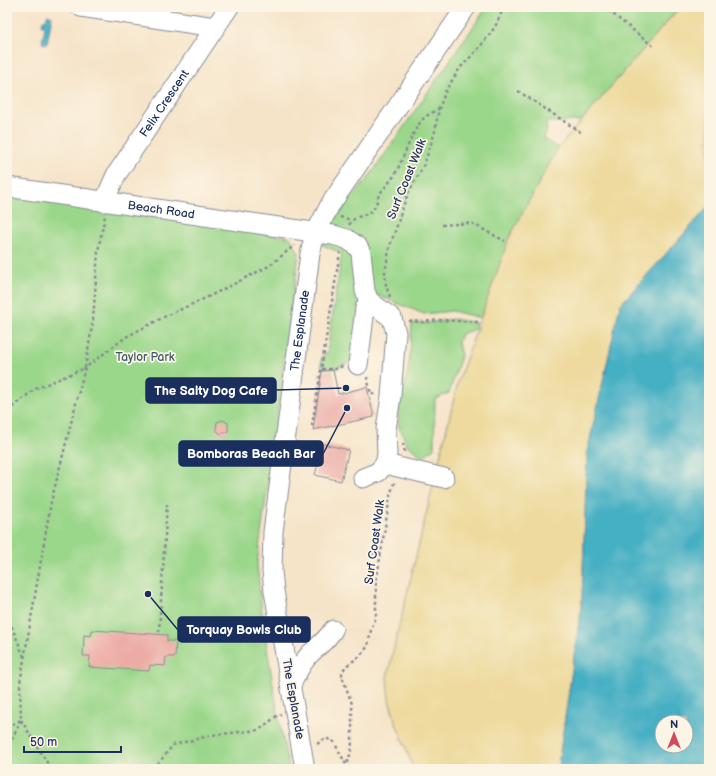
<svg xmlns="http://www.w3.org/2000/svg" width="716" height="776" viewBox="0 0 716 776" font-family="'Balsamiq Sans',sans-serif">
	<style>
		.green { fill: #9bd78b; stroke: #5b8374 }
		.sand { fill: #eeda9e; stroke: #84847e }
		.water { fill: #44afc3; stroke: #306f90; fill-rule: evenodd }
		.building { fill: #ecaca5 }
		.lines { fill: none; stroke-linecap: round; stroke-linejoin: round }
		.minor-casing { stroke: #888a94; stroke-width: 21 }
		.path { stroke: #888a94; stroke-width: 2.5; stroke-dasharray: 3 3; stroke-linecap: butt }
		.minor { stroke: #fff; stroke-width: 19 }
		.labels { text-anchor: middle; dominant-baseline: central; stroke-width: 3.5; stroke-linejoin: round; paint-order: stroke }
		.street-label { font-size: 12px; fill: #1b2f5e; stroke: #fcf5e5 }
		.park-label { font-size: 12px; fill: #3b5969; stroke: #fcf5e5 }
		.leader { fill: none; stroke: #1b2f5e; stroke-width: 1.5 }
		.callout-dot { fill: #1b2f5e; stroke: #fcf5e5; stroke-width: 1.5 }
		.callout { fill: #1b2f5e; stroke: #1b2f5e; stroke-width: 1.5 }
		.callout-label { font-size: 13px; text-anchor: middle; font-weight: bold; fill: #fff }
	</style>
	<rect width="100%" height="100%" fill="#fcf5e5"/>
	<filter id="ink" filterUnits="userSpaceOnUse"><feTurbulence type="fractalNoise" baseFrequency=".025" numOctaves="2"/><feDisplacementMap in="SourceGraphic" scale="8" xChannelSelector="R" yChannelSelector="G"/><feConvolveMatrix kernelMatrix="1 2 1 2 8 2 1 2 1" color-interpolation-filters="sRGB"/></filter>
	<filter id="wash" filterUnits="userSpaceOnUse"><feTurbulence type="fractalNoise" baseFrequency=".012" numOctaves="4" result="noise"/><feDisplacementMap in="SourceGraphic" scale="16" xChannelSelector="R" yChannelSelector="G"/><feGaussianBlur stdDeviation="0.9" result="paint"/><feColorMatrix in="noise" values="0 0 0 0 0 0 0 0 0 0 0 0 0 0 0 0 0 1.4 0 .05"/><feComposite in="paint" operator="in"/></filter>
	<g filter="url(#wash)">
		<rect width="100%" height="100%" fill="#f6e4c9"/>
		<!-- green -->
		<path class="green" d="M487,7H680L581,121L546,122L547,130L544,139L558,148L509,238L481,318L452,311L424,314L377,295L372,290L361,298L352,361C342,366 331,372 321,366L322,356L327,353L342,253L322,245L329,223L333,217L367,180Z
			M7,194L290,237L299,253L257,564L263,623L278,715L289,769H7Z
			M453,319L476,323L475,329L461,334L458,343L461,356L449,393L435,399L434,448L423,457L406,444L403,434L399,428L398,415L399,393L404,386L406,381L410,355L412,323H428Z"/>
		<!-- sand -->
		<path class="sand" d="M680,7H709V206L620,305L587,453L582,601L559,759L561,769H414L396,723L389,700L387,677L458,382L509,238L558,148Z"/>
		<!-- water -->
		<path class="water" d="M47,15L52,16L47,44L42,43L45,26L42,25L43,20H46Z
			M709,206V769H561L559,759L582,601L587,453L620,305ZM662,722H686V746H662Z"/>
		<g id="blocks">
			<!-- building -->
			<path class="building" d="M333,370L338,394L367,387L374,417L313,430L322,371Z
				M223,420L228,423V431L221,434L216,430L217,422Z
				M323,444L349,450L341,481L315,475Z
				M92,630L167,635V641H176L175,657H166L165,666L150,665L149,671L89,667L90,656H83L84,635L91,636Z"/>
		</g>
	</g>
	<g filter="url(#ink)">
		<use href="#blocks" fill-opacity="0" stroke="#888a94" stroke-width="1"/>
		<g class="lines">
			<!-- minor casing -->
			<g class="minor-casing">
				<g id="minor">
					<path d="M81,7L215,27"/>
					<path id="s1" d="M7,187L333,235L347,239L358,247L361,253L365,291L369,301L392,318L396,333L391,396L386,429L387,454L385,464L378,472L363,478"/>
					<path id="s2" d="M104,202L116,175L229,7"/>
					<path d="M358,365L365,308L369,301"/>
					<path d="M385,464L444,478"/>
					<path d="M291,685C296,674 301,664 309,655C318,646 326,641 333,630"/>
					<path id="s3" d="M305,769L274,591L272,571L273,532L310,254L315,234L330,205L466,7"/>
				</g>
			</g>
			<!-- path -->
			<path class="path" d="M604,7L653,46
				M518,91L582,133
				M340,217L351,220
				M349,225C355,213 370,218 375,206C377,203 377,200 378,197C382,189 392,181 396,172C404,158 412,131 423,119C427,115 433,112 439,109
				M442,225L471,223L505,241
				M390,297L386,286L385,272L390,245L396,229L402,209L408,193L423,167L430,147L435,131L439,109L446,90L460,68L479,48L495,27L504,7
				M409,321L423,322L438,320L479,322
				M322,369H335L343,366
				M367,377L371,394H376
				M7,411L35,389L85,368L93,321L98,251L105,216
				M312,426L340,252
				M403,443L405,453
				M372,553L381,554
				M7,615L24,657
				M159,632L167,504
				M21,720L51,769
				M7,727L21,720L20,683L51,502L85,368L126,337L162,318L210,296L269,266L295,245
				M317,744L326,738L334,742L348,768
				M7,750L21,720
				M154,769L173,745L212,735L259,730L278,715L281,714
				M348,769V760L351,753L352,742V704L342,676V672L346,666L360,656L368,646L371,630L376,617V583L390,496L395,480"/>
			<!-- minor -->
			<use href="#minor" class="minor"/>
		</g>
	</g>
	<g class="labels">
		<!-- street labels -->
		<g class="street-label">
			<text stroke="none"><textPath href="#s2" startOffset="116">Felix Crescent</textPath></text>
			<text transform="translate(407 179) rotate(-68)">Surf Coast Walk</text>
			<text stroke="none"><textPath href="#s1" startOffset="156">Beach Road</textPath></text>
			<text stroke="none"><textPath href="#s3" startOffset="443">The Esplanade</textPath></text>
			<text transform="translate(375 542) rotate(-82)">Surf Coast Walk</text>
			<text transform="translate(293 699) rotate(80)">The Esplanade</text>
		</g>
		<!-- park labels -->
		<g class="park-label">
			<text x="145" y="357">Taylor Park</text>
		</g>
	</g>
	<!-- callouts -->
	<path class="leader" d="M346 388L276 390M347 408L323 454M148 594L178 630"/>
	<g class="callout-dot">
		<circle cx="346" cy="388" r="4"/>
		<circle cx="347" cy="408" r="4"/>
		<circle cx="148" cy="594" r="4"/>
	</g>
	<g class="callout">
		<rect x="146" y="378" width="130" height="25" rx="4"/>
		<rect x="179" y="441" width="144" height="25" rx="4"/>
		<rect x="178" y="617" width="132" height="25" rx="4"/>
	</g>
	<g class="callout-label">
		<text x="211" y="395">The Salty Dog Cafe</text>
		<text x="251" y="458">Bomboras Beach Bar</text>
		<text x="244" y="634">Torquay Bowls Club</text>
	</g>
	<!-- margin -->
	<rect width="716" height="776" fill="none" stroke="#fcf5e5" stroke-width="24"/>
	<!-- north arrow -->
	<g transform="translate(674 734)"><circle r="19" fill="#fcf5e5" stroke="#a2a6af"/>
	<path d="M0-3L7 15L0 10L-7 15Z" fill="#d1495b"/>
	<text y="-6" font-size="11" font-weight="bold" text-anchor="middle" fill="#1b2f5e">N</text>
	</g>
	<!-- scale -->
	<path d="M24 746v6h97v-6" fill="none" stroke="#1b2f5e" stroke-width="2"/>
	<text x="30" y="746" font-size="12" fill="#1b2f5e" stroke="#fcf5e5" stroke-width="3" paint-order="stroke">50 m</text>
</svg>
